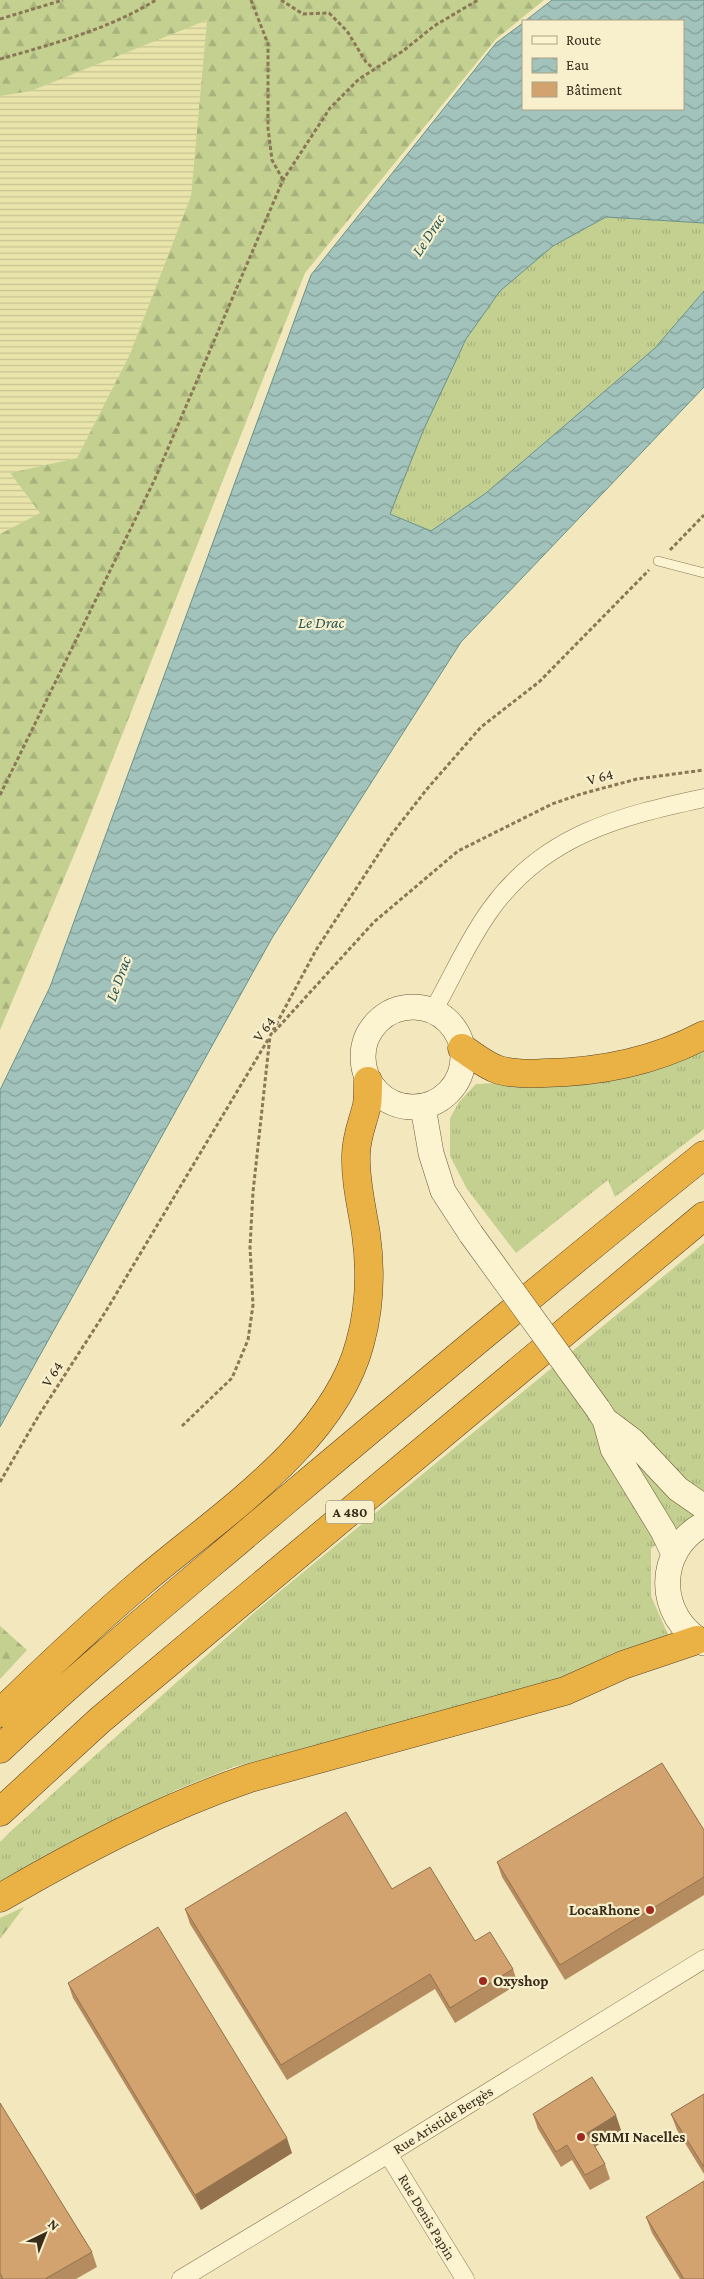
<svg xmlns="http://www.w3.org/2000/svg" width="704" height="2279" viewBox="0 0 704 2279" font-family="'Crimson Pro',serif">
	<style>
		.farmland { fill: url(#farmland-rules) }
		.grass { fill: url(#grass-tufts) }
		.forest { fill: url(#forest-firs) }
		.water { fill: url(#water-waves); stroke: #68918b }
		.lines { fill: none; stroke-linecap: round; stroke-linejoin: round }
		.service-casing { stroke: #8b7755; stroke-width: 10 }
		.minor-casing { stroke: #8b7755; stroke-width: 19 }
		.secondary-casing { stroke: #6d5838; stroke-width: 26 }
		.motorway-casing { stroke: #58442a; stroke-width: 29 }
		.path { stroke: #8b7755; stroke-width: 3; stroke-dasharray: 4 2.5; stroke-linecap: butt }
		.service { stroke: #fcf3d1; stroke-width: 9 }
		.minor { stroke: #fcf3d1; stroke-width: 18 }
		.secondary { stroke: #fcf3d1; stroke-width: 25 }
		.motorway { stroke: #eab145; stroke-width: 28 }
		.secondary-bridge-casing { stroke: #6d5838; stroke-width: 26; stroke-linecap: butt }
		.secondary-bridge { stroke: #fcf3d1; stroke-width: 25 }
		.wall { fill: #b58c5f }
		.shaded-wall { fill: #94724e }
		.building { fill: #d3a36f; stroke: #94724e }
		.poi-dot { fill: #a02a1f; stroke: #f8f0cd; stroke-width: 2 }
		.labels { text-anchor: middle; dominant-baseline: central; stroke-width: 4.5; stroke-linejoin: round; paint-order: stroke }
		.shield { fill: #f8f0cd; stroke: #726750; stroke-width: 1 }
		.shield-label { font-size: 14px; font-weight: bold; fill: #392c1b }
		.street-label { font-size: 15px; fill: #392c1b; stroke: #f8f0cd }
		.poi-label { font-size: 15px; font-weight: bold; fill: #392c1b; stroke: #f8f0cd; text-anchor: start }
		.water-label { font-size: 16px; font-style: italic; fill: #28595a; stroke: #f8f0cd }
	</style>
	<defs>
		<pattern id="farmland-rules" width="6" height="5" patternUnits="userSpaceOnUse" patternTransform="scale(1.25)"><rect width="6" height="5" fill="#e8e4aa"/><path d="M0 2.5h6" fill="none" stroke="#c8c492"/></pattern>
		<pattern id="grass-tufts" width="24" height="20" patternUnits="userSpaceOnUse" patternTransform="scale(1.25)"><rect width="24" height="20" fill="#c3d090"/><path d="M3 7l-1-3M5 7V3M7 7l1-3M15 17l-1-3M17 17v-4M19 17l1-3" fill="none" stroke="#a8b37c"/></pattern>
		<pattern id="forest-firs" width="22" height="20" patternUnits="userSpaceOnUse" patternTransform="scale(1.25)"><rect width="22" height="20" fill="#c3d090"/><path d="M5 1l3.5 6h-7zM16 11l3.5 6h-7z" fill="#a8b37c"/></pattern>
		<pattern id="water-waves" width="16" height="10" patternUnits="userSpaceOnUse" patternTransform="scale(1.25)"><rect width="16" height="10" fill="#a1c3bc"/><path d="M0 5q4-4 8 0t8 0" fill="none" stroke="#849f98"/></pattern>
	</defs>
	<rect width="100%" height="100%" fill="#f2e7bd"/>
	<!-- farmland -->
	<path class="farmland" d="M207,19L191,196L130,354L77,458L10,473L40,513L0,534V96L31,91Z"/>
	<!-- grass -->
	<path class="grass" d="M606,217L704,223V291L655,348L486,493L431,531L390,514L423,431L466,339L500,291L553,246Z
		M704,1041V1129L615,1197L608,1180L516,1253L467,1189L450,1156V1118L459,1102L476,1084L560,1081Z
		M704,1243V1517L651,1548V1596L669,1637L613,1653L564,1677L515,1693L233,1767L176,1790L116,1820L0,1889V1842L11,1831L256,1611Z"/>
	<!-- forest -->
	<path class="forest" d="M0,0H544L496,39L305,273L84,831L0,1030V534L40,513L10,473L77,458L130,354L191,196L207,20L31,91L0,96Z
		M0,1626L27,1650L0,1679Z
		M24,1907L0,1939V1940V1918Z"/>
	<!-- water -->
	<path class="water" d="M552,0H704V223L606,217L553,246L500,291L466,339L423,431L390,514L431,531L486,493L655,348L704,291V387L461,642L272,938L0,1427V1090L50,987L311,275L496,43L523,23V109H683V21H525Z"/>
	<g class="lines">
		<!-- service casing -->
		<g class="service-casing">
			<path id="service" d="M658,561L704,573"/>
		</g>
		<!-- minor casing -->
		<g class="minor-casing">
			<path id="minor" d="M433,1011C452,978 468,940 491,909C544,835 620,816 704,798
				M388,2154L465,2279
				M181,2279L388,2154L704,1959"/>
		</g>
		<!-- secondary casing -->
		<g class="secondary-casing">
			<path id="secondary" d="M363 1057a50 50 0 1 1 100 0a50 50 0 1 1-100 0Z
				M423,1107L431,1153L443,1191L471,1234
				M598,1409L605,1420L613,1449L663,1531L674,1554
				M605,1420L633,1441L678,1489L704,1507
				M704,1524C655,1550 656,1617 704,1643"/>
		</g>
		<!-- motorway casing -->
		<g class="motorway-casing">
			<path id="motorway" d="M462,1048C473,1055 486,1066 499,1070C513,1074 530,1074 545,1073C600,1072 655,1061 704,1035
				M0,1713C46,1668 93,1624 142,1582C218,1517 334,1443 360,1343C370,1307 371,1270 366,1234C362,1208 355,1181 356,1155C356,1137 363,1122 367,1105C368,1098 368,1089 368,1081
				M0,1749C90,1663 188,1584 283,1503C422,1386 562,1269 704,1155
				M0,1812L100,1720L704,1216
				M0,1898C81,1851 162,1808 250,1778L565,1691L623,1665L697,1640"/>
		</g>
		<!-- path -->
		<path class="path" d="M251,0L268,44V128L272,160L283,180
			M281,0L303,14L329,13L347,31L366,62L374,69
			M0,19L63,0
			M0,59C53,44 109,29 156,0
			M670,550L704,515
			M0,795L154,481L283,180L330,108L359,79L403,51L434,26L478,0
			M274,1032L374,922L458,851L552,804L581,794L637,779L704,770
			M182,1426L232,1378L248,1340L253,1305L250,1247L253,1192L270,1036L316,950L391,835L427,789L481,727L539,682L649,570
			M0,1482L39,1415L106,1311L269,1038"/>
		<!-- service -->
		<use href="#service" class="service"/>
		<!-- minor -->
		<use href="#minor" class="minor"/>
		<!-- secondary -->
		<use href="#secondary" class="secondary"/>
		<!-- motorway -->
		<use href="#motorway" class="motorway"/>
		<!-- secondary-bridge casing -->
		<g class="secondary-bridge-casing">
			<path id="secondary-bridge" d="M471,1234L598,1409"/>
		</g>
		<!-- secondary-bridge -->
		<use href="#secondary-bridge" class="secondary-bridge"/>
	</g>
	<!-- wall -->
	<path class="wall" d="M704,1830V1895L565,1980L502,1877L497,1862Z
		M392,1889L475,1941L513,1969L518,1984L455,2023L435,1989L287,2080L190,1924L185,1909Z
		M68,1983L292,2153L201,2210L73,1998Z
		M704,2094V2174L677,2130L671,2114Z
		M0,2103L92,2252L97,2267L76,2279H0Z
		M533,2114L621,2130L595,2147L605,2164L610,2179L590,2190L572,2160L561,2167L538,2129Z
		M646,2217L704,2279H680L652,2233Z"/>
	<!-- shaded-wall -->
	<path class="shaded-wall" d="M616,2115L621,2130L592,2148L587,2133Z
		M287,2138L292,2153L201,2210L195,2195Z"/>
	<!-- building -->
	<path class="building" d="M662,1763L704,1830V1877L560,1965L497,1862Z
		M346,1812L392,1889L430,1867L475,1941L490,1932L513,1969L450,2008L430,1974L281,2065L185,1909Z
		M158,1927L287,2138L195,2195L68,1983Z
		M592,2077L616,2115L587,2133L605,2164L585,2175L567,2145L556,2152L533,2114Z
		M704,2094V2167L671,2114Z
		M0,2103L92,2252L45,2279H3L0,2273Z
		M704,2181V2279H684L646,2217Z"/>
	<!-- markers -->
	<g class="poi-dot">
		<circle cx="650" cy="1910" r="5"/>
		<circle cx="483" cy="1981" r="5"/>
		<circle cx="581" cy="2137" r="5"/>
	</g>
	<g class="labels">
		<!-- shield labels -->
		<rect class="shield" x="326" y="1500.5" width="48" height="23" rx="4"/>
		<g class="shield-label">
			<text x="350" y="1512">A 480</text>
		</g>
		<!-- street labels -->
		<g class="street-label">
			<text transform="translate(600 777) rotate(-15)">V 64</text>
			<text transform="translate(264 1029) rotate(-53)">V 64</text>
			<text transform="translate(52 1374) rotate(-57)">V 64</text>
			<text transform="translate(443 2120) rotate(-32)">Rue Aristide Bergès</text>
			<text transform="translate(427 2217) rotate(59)">Rue Denis Papin</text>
		</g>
		<!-- poi labels -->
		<g class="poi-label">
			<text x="640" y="1910" text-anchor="end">LocaRhone</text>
			<text x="493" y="1981">Oxyshop</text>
			<text x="591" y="2137">SMMI Nacelles</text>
		</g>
		<!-- water labels -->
		<g class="water-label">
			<text transform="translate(428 235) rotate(-57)">Le Drac</text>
			<text x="321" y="622">Le Drac</text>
			<text transform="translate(118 979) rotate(-70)">Le Drac</text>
		</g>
	</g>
	<!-- legend -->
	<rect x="522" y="20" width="162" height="90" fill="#f8f0cd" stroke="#aca286"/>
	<rect x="532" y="36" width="25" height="8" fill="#fcf3d1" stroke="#aca286"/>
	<text x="566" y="45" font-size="15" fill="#392c1b">Route</text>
	<rect x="532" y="58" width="25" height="15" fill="url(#water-waves)" stroke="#aca286"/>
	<text x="566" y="70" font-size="15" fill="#392c1b">Eau</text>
	<rect x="532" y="82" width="25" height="15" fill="#d3a36f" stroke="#aca286"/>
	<text x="566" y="95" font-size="15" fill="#392c1b">Bâtiment</text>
	<!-- north arrow -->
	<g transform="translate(45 2234) rotate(43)" stroke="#f8f0cd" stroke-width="4" paint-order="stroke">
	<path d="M0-4L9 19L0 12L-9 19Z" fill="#392c1b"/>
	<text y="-8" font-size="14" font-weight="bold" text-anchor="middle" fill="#392c1b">N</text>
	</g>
</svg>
